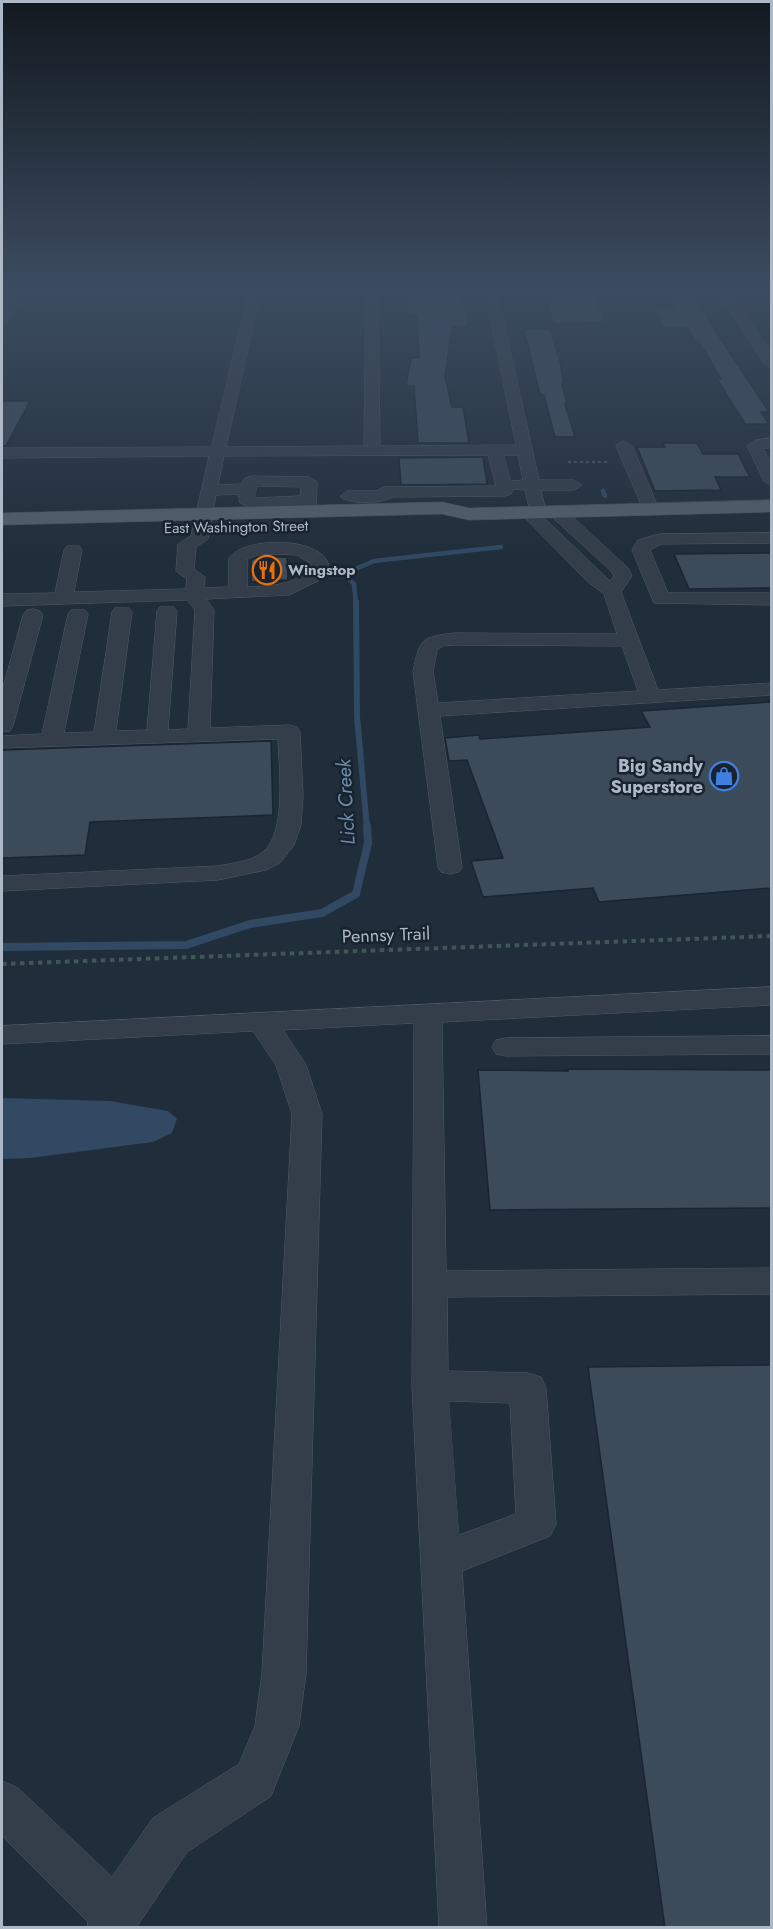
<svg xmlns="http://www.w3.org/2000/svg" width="773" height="1929" viewBox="0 0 773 1929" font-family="Jost,sans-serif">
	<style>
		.water { fill: #324963 }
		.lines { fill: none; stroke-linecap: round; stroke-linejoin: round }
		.stream-far2 { stroke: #324963; stroke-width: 4.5 }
		.stream-far1 { stroke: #324963; stroke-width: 6 }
		.stream { stroke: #324963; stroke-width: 8 }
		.building { fill: #3c4b5a; stroke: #1b2531; stroke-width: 1.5 }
		.minor-casing { stroke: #515c68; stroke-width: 1 }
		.major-casing { stroke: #404a57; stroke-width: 1 }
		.path-far1 { stroke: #405758; stroke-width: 2; stroke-dasharray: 3 3; stroke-linecap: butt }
		.path { stroke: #405758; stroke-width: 4; stroke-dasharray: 4.5 4.5; stroke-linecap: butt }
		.minor { fill: #343e4a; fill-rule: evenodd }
		.major { fill: #515e6a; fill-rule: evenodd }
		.labels { text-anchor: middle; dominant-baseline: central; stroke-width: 5; stroke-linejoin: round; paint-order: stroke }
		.far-street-label { font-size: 15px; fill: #aeb9c7; stroke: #19232f }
		.far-poi-label { font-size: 15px; font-weight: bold; fill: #aeb9c7; stroke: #19232f; text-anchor: start }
		.poi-label { font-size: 18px; font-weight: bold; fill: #aeb9c7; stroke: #19232f; text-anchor: end }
		.street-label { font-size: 18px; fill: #aeb9c7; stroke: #19232f }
		.water-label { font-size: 20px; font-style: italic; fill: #6d8cac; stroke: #19232f }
	</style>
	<rect width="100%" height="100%" fill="#202d3a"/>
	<!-- water -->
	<path class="water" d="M2,1098L110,1101L168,1111L177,1119L172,1133L153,1142L30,1158L2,1159Z"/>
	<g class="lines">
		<!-- stream-far2 -->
		<path class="stream-far2" d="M603,491L605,496
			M356,604L354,584L347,577L353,570L374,561L501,547"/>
		<!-- stream-far1 -->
		<path class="stream-far1" d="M356,602L357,716L367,828"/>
		<!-- stream -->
		<path class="stream" d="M2,947L186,945L250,924L322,913L356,894L368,843L367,826"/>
	</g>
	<!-- building -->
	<path class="building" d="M663,289H688L769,412H761L769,424H745L717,379H721L699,341H695L688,328H664L654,308H674Z
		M547,291L595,292L604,322L554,324L546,302H552Z
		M405,293H461L469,326L452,327L445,377L452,407H463L469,443H418L414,386H406L411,358H419L417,317L407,314Z
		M524,329H550L560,361L564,384H562L567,404H565L575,437H555L544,395H540Z
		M2,401H30L6,446H2Z
		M663,443H697L703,454H738L750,477H715L721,490L655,491L637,447H665Z
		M483,457L487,484L401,485L399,458Z
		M771,553V588L689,589L674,554Z
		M258,557H287L288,580L251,582V560Z
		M771,702V888L599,902L593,888L483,897L471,861L503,858L467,760L449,761L445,738L479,735L480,739L650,727L641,711Z
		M271,741L273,815L90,822L85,855L2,858V750Z
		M568,1069L771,1070V1208L490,1210L478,1070L568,1071Z
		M771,1365V1928H665L588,1367Z"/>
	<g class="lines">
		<!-- minor casing -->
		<g class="minor-casing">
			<path id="minor" d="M18,287H30L6,322L2,323V311Z
				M250,287H262L226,447L364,446L366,287H378L380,446L516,445L484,287H496L539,480H574L582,485L574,490H541L546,512L542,516L610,581L614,576L611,571L551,516L549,512L551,508H563L628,568L632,576L621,592L658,690L772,683V695L440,716L462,867L459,872L450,874L441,872L438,867L413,671C420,638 421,637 455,633L617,634L604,594L587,581L523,516L521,512L529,507L525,490L513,489L511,494L505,496L392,497C383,504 347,505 340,496L348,491H376L384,487L496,486L488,455L224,456L218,485L241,484L245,478L251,476L309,477L317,482L316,512L308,517L302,516L300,506L253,508L240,503L238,494L216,495L208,539L196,547L194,569L205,577L204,588L229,587V558C244,536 323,536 329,566L318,581L289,595L206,599L214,610L210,728L289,725L297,727L300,732L303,796L301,825L294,845L280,863L266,870L218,880L2,891V876L218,866C232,863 251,862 263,852C287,832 279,768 278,739L2,748V736L42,734L68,614L71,610H85L88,614L64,733L94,732L112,612L115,608H129L132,612L116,731L147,730L157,611L160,607H174L177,611L168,730L188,729L195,610L187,600L2,606V594L55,593L64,550L67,546H79L82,550L74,592L186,589L187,579L176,571L178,544L191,536L209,456L2,458V448L211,447ZM504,455H518L523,480L511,481ZM257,486L301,487L300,496L255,498ZM278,554L297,555L310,563L311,566C296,586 270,586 247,587V559L258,555ZM455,645L622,646L638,691L438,703L433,671L437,650L443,646Z
				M715,287H727L772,354V369L765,365Z
				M772,438V448H763L772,466V486L764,481L747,446L756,440Z
				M624,441L632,446L659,509L657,513L651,514L643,509L616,446Z
				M772,533V543L661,544L650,550L668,593H772V605L654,603L632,550L638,540L659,534Z
				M33,609L40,611L43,615L13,726L10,731L2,732V691L23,615L26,611Z
				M772,987V1005L442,1022L446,1271L772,1268V1294L447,1297L448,1371L528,1373L541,1377L546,1388L556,1524L550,1536L462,1571L487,1928H439L412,1386L414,1023L283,1030L306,1065L322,1114L306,1673L299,1726L271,1796L187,1852L136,1928H87L88,1922L2,1836V1781L18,1788L112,1877L153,1818L239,1764L255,1726L262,1673L292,1114L276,1065L253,1031L2,1044V1026ZM449,1401L510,1403L516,1514L459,1535Z
				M772,1036V1054L506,1056L496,1054L492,1047L496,1040L506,1038Z"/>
		</g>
		<!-- major casing -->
		<g class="major-casing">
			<path id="major" d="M772,500V512L469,520L442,514L2,525V513L442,502L469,508Z"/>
		</g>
		<!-- path-far1 -->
		<path class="path-far1" d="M568,462H609"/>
		<!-- path -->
		<path class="path" d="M2,964L772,936"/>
		<!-- minor -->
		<use href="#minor" class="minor"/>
		<!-- major -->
		<use href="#major" class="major"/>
	</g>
	<!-- sky -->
	<linearGradient id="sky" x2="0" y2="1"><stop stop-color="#121920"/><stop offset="0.52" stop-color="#3c4c60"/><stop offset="1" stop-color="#3c4c60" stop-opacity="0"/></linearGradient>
	<rect width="773" height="557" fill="url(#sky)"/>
	<!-- icons -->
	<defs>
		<g id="restaurant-ring" transform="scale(1.5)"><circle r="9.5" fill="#19232f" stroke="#e8710a" stroke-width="1.5"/><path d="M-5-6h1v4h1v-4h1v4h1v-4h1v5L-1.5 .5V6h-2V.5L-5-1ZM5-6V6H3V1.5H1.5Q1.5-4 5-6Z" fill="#e8710a"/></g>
		<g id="shop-ring" transform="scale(1.5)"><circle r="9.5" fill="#19232f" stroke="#3f7fe0" stroke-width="1.5"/><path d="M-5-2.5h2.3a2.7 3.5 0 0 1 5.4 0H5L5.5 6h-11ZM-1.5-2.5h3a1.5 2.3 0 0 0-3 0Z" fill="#3f7fe0"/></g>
	</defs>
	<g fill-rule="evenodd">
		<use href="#restaurant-ring" x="267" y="570"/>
		<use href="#shop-ring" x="724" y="776"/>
	</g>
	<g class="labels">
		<!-- far-street labels -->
		<g class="far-street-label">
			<text transform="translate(236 527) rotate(-1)">East Washington Street</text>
		</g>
		<!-- far-poi labels -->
		<g class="far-poi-label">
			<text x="288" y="570">Wingstop</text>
		</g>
		<!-- poi labels -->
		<g class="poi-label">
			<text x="703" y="766">Big Sandy<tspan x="703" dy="21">Superstore</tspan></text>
		</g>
		<!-- street labels -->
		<g class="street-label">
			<text transform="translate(386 935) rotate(-2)">Pennsy Trail</text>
		</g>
		<!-- water labels -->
		<g class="water-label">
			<text transform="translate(346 802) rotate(-93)">Lick Creek</text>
		</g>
	</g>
	<!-- border -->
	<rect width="773" height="1929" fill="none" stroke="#aeb9c7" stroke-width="6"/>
</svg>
